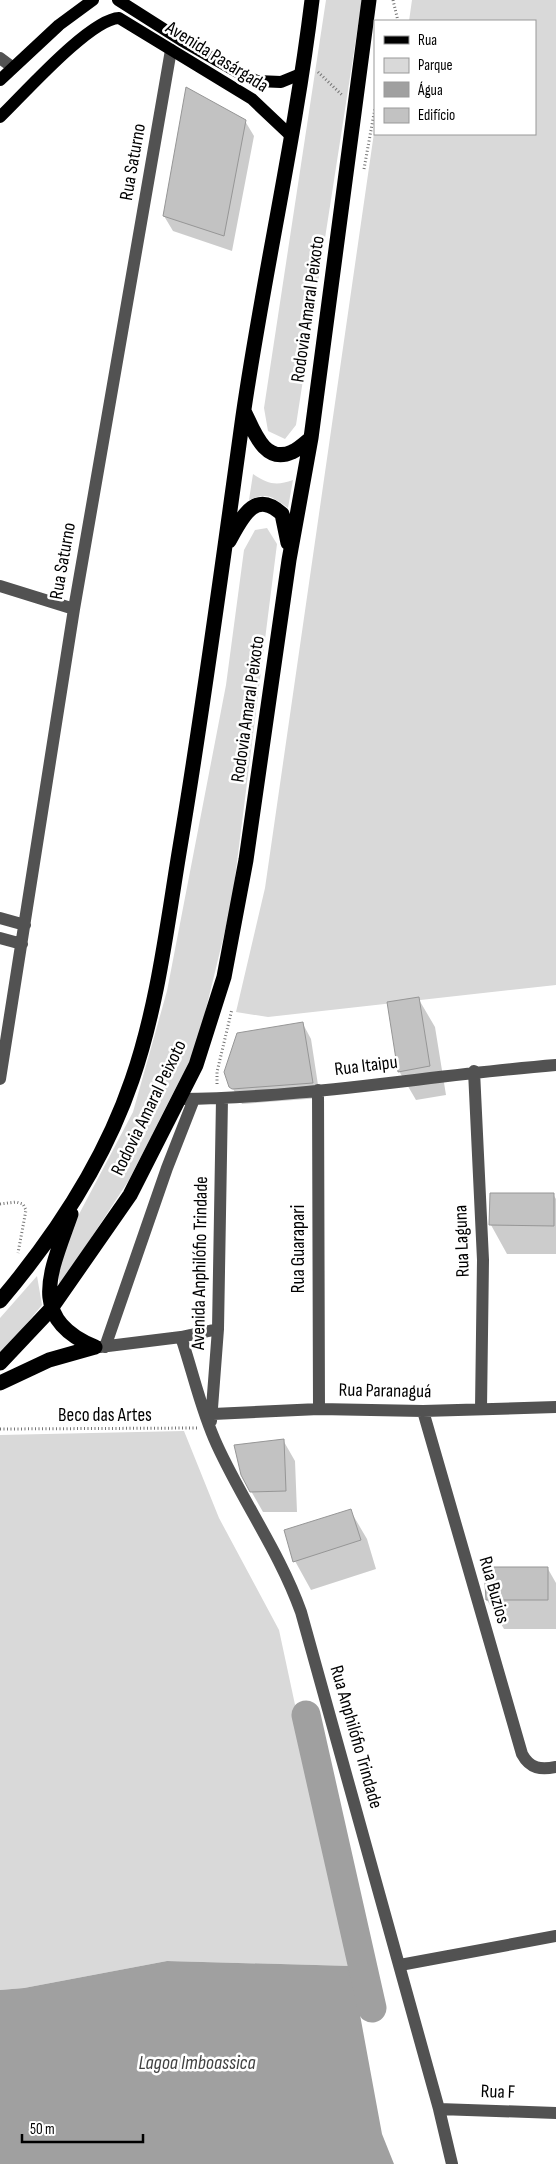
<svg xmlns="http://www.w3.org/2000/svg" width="556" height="2164" viewBox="0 0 556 2164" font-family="'Sofia Sans Condensed',sans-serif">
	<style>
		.green { fill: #d9d9d9 }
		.water { fill: #a0a0a0 }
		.shadow { fill: #0003 }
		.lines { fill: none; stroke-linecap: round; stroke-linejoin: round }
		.river { stroke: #a0a0a0; stroke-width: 29 }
		.building { fill: #c2c2c2; stroke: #969696 }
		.path { stroke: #747474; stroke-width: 3; stroke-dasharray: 1 2.5; stroke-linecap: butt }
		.minor { stroke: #525252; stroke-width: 12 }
		.major { stroke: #000; stroke-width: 12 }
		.highway { stroke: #000; stroke-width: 15 }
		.labels { text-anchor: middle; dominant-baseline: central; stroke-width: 5; stroke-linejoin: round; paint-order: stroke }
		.street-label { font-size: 19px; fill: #000; stroke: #fff }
		.water-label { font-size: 20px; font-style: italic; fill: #414141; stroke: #fff }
	</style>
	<rect width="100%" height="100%" fill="#fff"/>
	<!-- green -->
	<path class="green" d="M326,0H362L296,425L285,439L268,431L264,408Z
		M412,0H556V985L268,1017L236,1012L265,888L375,126V134H535V21H409Z
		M253,474C268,484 276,486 293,480L288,508C272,497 268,492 249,500Z
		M267,528L277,544L232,902L197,1046L129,1180L59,1287V1267L68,1235L133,1112L167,991L226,685L244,550L255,530Z
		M37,1276L42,1305L0,1356V1318Z
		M184,1431L219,1518L279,1630L351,1966L167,1961L24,1988L0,1990V1435Z"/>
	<!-- water -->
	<path class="water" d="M167,1961L351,1966L382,2134L394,2164H0V1990L24,1988Z"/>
	<!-- shadow -->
	<path class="shadow" d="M245,121L254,136L232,251L173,231L164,216Z
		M418,998L435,1027L446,1095L416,1100L399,1071Z
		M303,1024L311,1039L320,1098L242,1104L233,1089Z
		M491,1194H553L556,1199V1254H507L491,1225Z
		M283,1440L295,1461L297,1512H263L251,1491Z
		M350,1510L367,1539L376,1569L311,1590L295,1561Z
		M548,1569L556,1583V1629H504L487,1600Z"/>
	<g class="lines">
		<!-- river -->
		<path class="river" d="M306,1715L372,2008"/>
	</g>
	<!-- building -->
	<path class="building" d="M186,87L246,120L224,236L163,216Z
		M419,997L430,1066L398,1072L387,1002Z
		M303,1022L313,1083L232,1089L229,1087L224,1072L237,1033Z
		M490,1193H554V1226L489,1225Z
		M284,1439L286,1491L250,1492L241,1475L234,1445Z
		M351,1509L361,1540L293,1562L284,1530Z
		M484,1567H548V1600H486Z"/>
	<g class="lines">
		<!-- path -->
		<path class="path" d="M393,0L398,21
			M318,72L342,95
			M364,169L375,108
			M217,1084V1072L232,1009
			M0,1204L16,1202L23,1204L26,1210L18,1253
			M0,1429L197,1428"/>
		<!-- minor -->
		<path class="minor" d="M0,58L12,67
			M0,586L74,609
			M0,918L25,925
			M0,938L22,944
			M474,1071L483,1260L481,1409
			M0,1079L74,609L171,50
			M318,1090L319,1409
			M180,1099C306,1098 431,1075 556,1065
			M181,1337C193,1372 201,1411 217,1445C243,1502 280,1553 301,1612L439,2109L452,2164
			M100,1347L181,1337L218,1329
			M105,1347L167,1168L194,1099
			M423,1411L522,1754C530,1769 541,1770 556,1767
			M213,1414L319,1409L423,1411L556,1407
			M211,1421L218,1329L222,1099
			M400,1965L556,1936
			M439,2109L556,2113"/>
		<!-- major -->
		<path class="major" d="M118,0L181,40L241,74L257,81L281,82L303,73
			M0,80L59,25L93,0
			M0,117C23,95 90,19 119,18L252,99L290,135"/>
		<!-- highway -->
		<path class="highway" d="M244,411C253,429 264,465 292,452C299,449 306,442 311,438
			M229,541C241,520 254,488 282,514L288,543
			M71,1214C52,1269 25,1318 95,1347
			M0,1301C55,1236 104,1162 132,1080C158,1005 167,925 180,847C204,704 223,560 243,416C263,277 295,140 312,0
			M0,1363L50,1310L130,1195L196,1065L224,977L246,860L289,560L311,438L369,0
			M0,1383L49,1360L95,1347"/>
	</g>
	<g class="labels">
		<!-- street labels -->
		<g class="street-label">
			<text transform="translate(217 57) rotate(32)">Avenida Pasárgada</text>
			<text transform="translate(133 162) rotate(-80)">Rua Saturno</text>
			<text transform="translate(308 309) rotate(-82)">Rodovia Amaral Peixoto</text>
			<text transform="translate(63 561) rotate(-80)">Rua Saturno</text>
			<text transform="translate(248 709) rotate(-82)">Rodovia Amaral Peixoto</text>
			<text transform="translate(366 1066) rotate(-7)">Rua Itaipu</text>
			<text transform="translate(149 1108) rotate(-64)">Rodovia Amaral Peixoto</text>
			<text transform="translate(462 1241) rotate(-92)">Rua Laguna</text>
			<text transform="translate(298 1249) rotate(-90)">Rua Guarapari</text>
			<text transform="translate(200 1263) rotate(-89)">Avenida Anphilófio Trindade</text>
			<text transform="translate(385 1391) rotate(1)">Rua Paranaguá</text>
			<text x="105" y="1415">Beco das Artes</text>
			<text transform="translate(494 1590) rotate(74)">Rua Buzios</text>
			<text transform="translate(356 1737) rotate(74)">Rua Anphilófio Trindade</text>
			<text transform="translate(498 2092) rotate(2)">Rua F</text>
		</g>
		<!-- water labels -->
		<g class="water-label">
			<text x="197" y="2063">Lagoa Imboassica</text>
		</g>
	</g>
	<!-- legend -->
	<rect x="374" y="20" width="162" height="115" fill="#ffffff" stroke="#999999"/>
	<rect x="384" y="36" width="25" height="8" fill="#000000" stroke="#999999"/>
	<text x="418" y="45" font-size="15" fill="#000000">Rua</text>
	<rect x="384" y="58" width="25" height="15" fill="#d9d9d9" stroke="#999999"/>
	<text x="418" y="70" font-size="15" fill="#000000">Parque</text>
	<rect x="384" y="82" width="25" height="15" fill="#a0a0a0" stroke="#999999"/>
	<text x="418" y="95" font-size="15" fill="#000000">Água</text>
	<rect x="384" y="108" width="25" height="15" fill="#c2c2c2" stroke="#999999"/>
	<text x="418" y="120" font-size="15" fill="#000000">Edifício</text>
	<!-- scale -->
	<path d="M22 2134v8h121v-8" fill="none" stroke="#000000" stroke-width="2.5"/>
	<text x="30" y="2134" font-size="15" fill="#000000" stroke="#ffffff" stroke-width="4" paint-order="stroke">50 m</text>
</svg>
